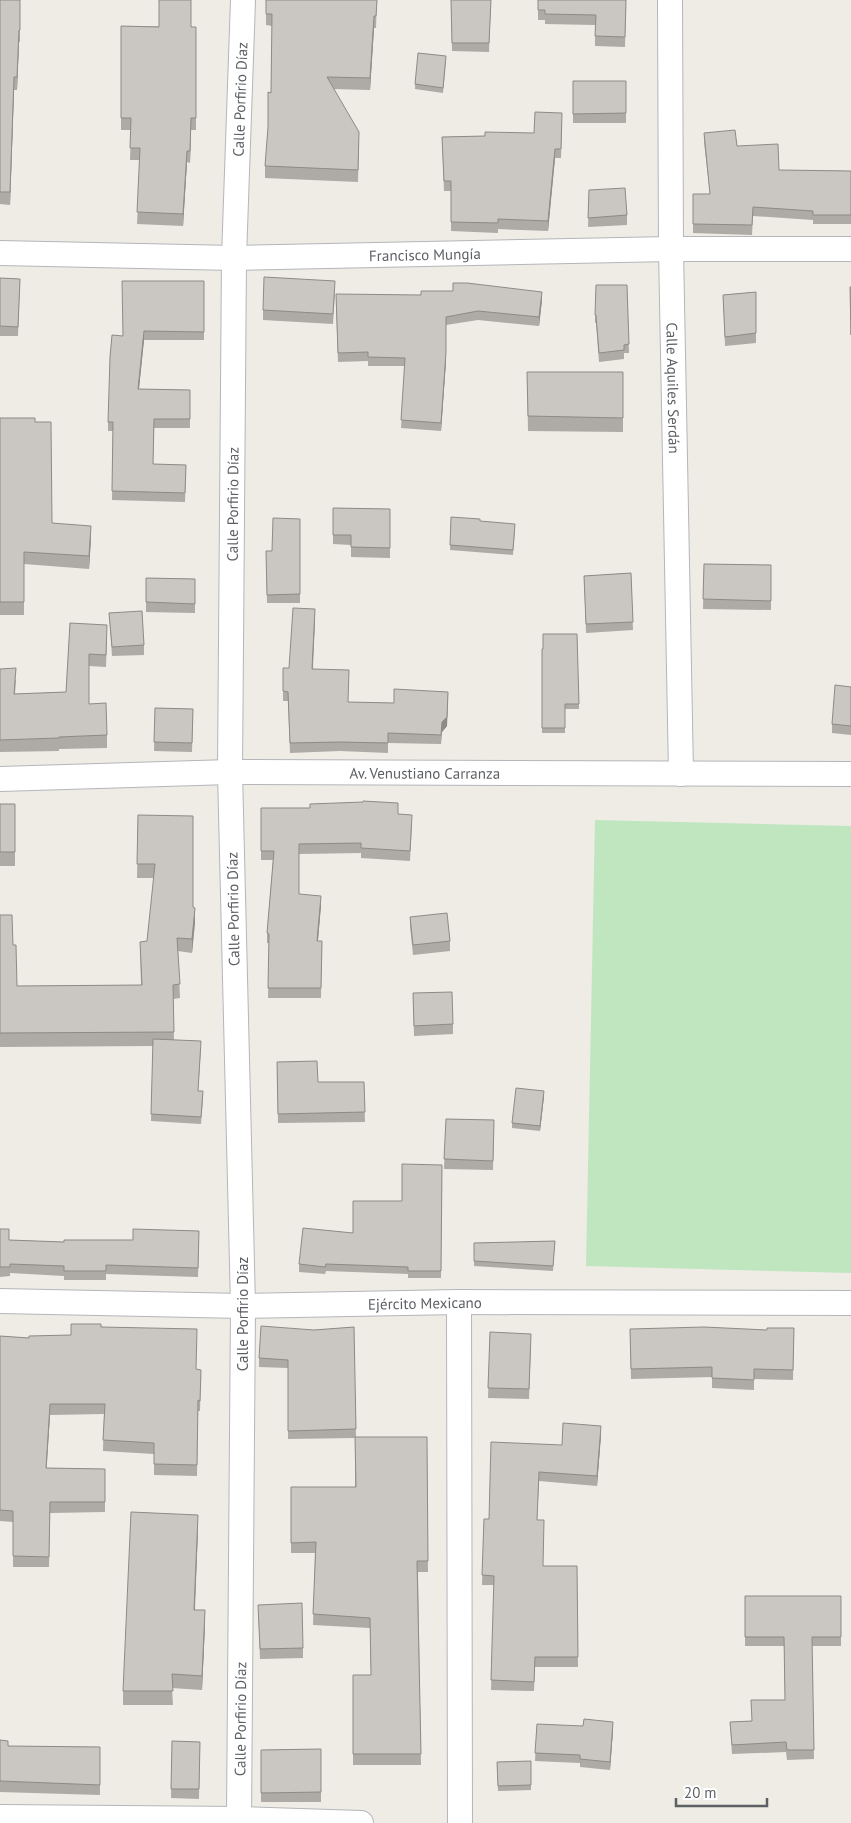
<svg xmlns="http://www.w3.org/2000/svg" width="851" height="1823" viewBox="0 0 851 1823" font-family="'PT Sans',sans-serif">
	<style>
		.green { fill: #c0e6c0 }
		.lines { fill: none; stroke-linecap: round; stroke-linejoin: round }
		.minor-casing { stroke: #b4b6bb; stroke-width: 26 }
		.minor { stroke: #fff; stroke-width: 24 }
		.wall { fill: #aeaaa6 }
		.shaded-wall { fill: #8d8b87 }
		.building { fill: #cac6c1; stroke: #8d8b87 }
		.labels { text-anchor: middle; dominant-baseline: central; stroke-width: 4; stroke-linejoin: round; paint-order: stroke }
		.street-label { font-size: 15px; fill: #5c5f64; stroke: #fff }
	</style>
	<rect width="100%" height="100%" fill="#eeece4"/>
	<!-- green -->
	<path class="green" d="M595,820L851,826V1273L586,1266Z"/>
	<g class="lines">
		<!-- minor casing -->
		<g class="minor-casing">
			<g id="minor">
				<path id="s1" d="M670,0L671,249L681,774"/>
				<path id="s2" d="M0,253L234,258L671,249H851"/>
				<path id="s3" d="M0,779L230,772L851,774"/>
				<path id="s4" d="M0,1301L243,1306L459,1302L851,1303"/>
				<path d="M459,1302L460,1823"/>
				<path d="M0,1817L239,1819L361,1823"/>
				<path id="s5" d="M239,1819L243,1306L230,772L234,258L243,0"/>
			</g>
		</g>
		<!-- minor -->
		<use href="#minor" class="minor"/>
	</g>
	<!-- wall -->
	<path class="wall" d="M0,0H20V42H19L17,90H14L10,205L0,204Z
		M266,0H377L376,28H374L370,90L334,89L359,144L358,182L265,178V166L271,93L272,26L266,25Z
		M451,0H491L489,52L452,51Z
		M538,0H626L625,47L595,46V25L545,24V20H538Z
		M121,26L196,27V130H191L190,163L187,162L183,226L137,224L140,160H130L131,130H121Z
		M446,61L443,93L415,89V84Z
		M573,81H626V123H573Z
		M562,122L561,158H555L548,231L498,229V233L451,231V191H444L442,137L485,136L534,133Z
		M704,133L737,146L779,170L851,171V224H813V220L753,216L752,235L693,233V194H710L704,142Z
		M589,190L627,215V225L588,227Z
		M0,278L20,279L18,336H0Z
		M204,281V340H144L139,389L190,390V428H154L153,464L186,465L185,502L112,500L113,431H108V422L123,336Z
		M627,285L629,353H624V359L599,362L596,323H595V315Z
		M335,291L333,324L263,320V310Z
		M756,292V343L725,346L723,295Z
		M542,300L539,326L478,320L446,325V361L441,431L401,428L405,366H368V361L338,362L336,303Z
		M527,372H623V432L528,431Z
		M0,418L35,422L52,523L91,538L89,569L24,564V615H0Z
		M333,508L390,509V558L351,557V545L333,544Z
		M451,517L515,529L513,555L450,550Z
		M300,519V603H267L266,551H272Z
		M704,564L771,565V610L703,609Z
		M631,573L633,630L586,633L584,576Z
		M146,578L195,579V613L146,612Z
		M109,613L144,645V655L112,656Z
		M315,619L313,669L348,702L394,703L448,701L447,726L442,732L441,744L388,743V753L340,751L290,753L288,701H283V668H289Z
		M70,623L107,637L106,667L89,666V704L107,735V748L59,749V751L0,752V669L16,680L15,694L66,692Z
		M577,634L579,709H565V733H542V649Z
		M851,687V735L832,733V724Z
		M155,708L193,709L192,752L154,751Z
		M0,804H15V866H0Z
		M261,808L398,814L412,825L410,861L361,858V853L299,854V894L321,905L318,941H322L321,998H268L269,943H267V933L273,860H261Z
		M138,815L193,907L195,922L192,953L178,951L180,998L173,999L174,1040L201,1049L198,1091L203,1099L201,1124L151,1121L153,1046L0,1047V915L13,945L17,986L141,985L140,942L147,941L154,878H137Z
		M410,917L450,941V951L413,955L410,926Z
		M413,993L453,1024V1034L414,1036Z
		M277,1062L318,1082H364L365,1122L278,1123Z
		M544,1096L540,1131L512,1128V1123Z
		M446,1119L494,1120L493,1170L444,1169Z
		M442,1165L441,1278H408V1274L326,1271L325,1274L299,1272V1264L353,1233L402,1201Z
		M0,1229L9,1240L64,1242L199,1241L198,1277L106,1274V1280H64V1276L10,1273V1276L0,1277Z
		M555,1241L553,1271L474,1266V1243Z
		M101,1327L196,1369L201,1370L200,1411H198L197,1476L154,1475V1454L103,1451L104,1414L50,1415L46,1468L105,1469V1512L50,1513L49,1567H13V1522L0,1521V1336L29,1338L71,1335Z
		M354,1327L356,1437H427L428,1572H418L421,1765H353V1675H371L370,1628L313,1625L315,1553H291V1487H355V1438L288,1439V1368L259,1367V1358L314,1330Z
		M794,1328L793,1380L754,1379V1390L712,1388V1377L631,1379L630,1329L767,1330Z
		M490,1332L531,1343L529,1399L488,1398Z
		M601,1435L597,1486L539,1481L537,1520L543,1566H577L578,1667H535L534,1691L491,1690L494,1585H482L484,1519H489L562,1445Z
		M198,1529L195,1610L205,1624L202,1690L172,1688L173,1705H123V1691Z
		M745,1596H841V1646H812L814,1759L787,1760L786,1752L732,1754L730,1722L752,1721L785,1700L784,1646H745Z
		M258,1605L303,1648V1658L260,1659Z
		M537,1724L613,1730L610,1770L580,1767V1763L535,1761Z
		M0,1740L8,1746L100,1747V1795L0,1792Z
		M172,1741L200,1742L199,1799L171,1798Z
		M321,1749V1802H261V1750Z
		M531,1761V1790L498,1791L497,1762Z"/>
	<!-- shaded-wall -->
	<path class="shaded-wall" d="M374,16V28L370,90V78Z
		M19,30V42L17,90V77Z
		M14,77V90L10,205V192Z
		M191,118V130L190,163V151Z
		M555,149V158L548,231V221Z
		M187,151V162L183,226V214Z
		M542,292V300L539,326V317Z
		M144,331V340L138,398V389Z
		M446,352V361L441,431V423Z
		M91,526V538L89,569V556Z
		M315,609V619L312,678V669Z
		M448,692L447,726L442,732L441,744L442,722Z
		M321,896V905L317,951V941Z
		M195,908V922L192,953V939Z
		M544,1091V1096L540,1131V1126Z
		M50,1404V1415L46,1479V1468Z
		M601,1426V1435L597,1486V1476Z
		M198,1515V1529L194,1624V1610Z
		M205,1610V1624L202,1690V1676Z
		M613,1722V1730L610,1770V1762Z"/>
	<!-- building -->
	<path class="building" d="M0,0H20V30H19L17,77H14L10,192H0Z
		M159,0H191V27H196V118H191L190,151H187L183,214L137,212L140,148H130L131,118H121V26L159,27Z
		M266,0H377L376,16H374L370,78L327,77L359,132L358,170L265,166L268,127V92L271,93L272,14H266Z
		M451,0H491L489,43H452Z
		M538,0H626L625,37L595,36L596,15L545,14V10H538Z
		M418,53L446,56L443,88L415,84Z
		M573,81H626V113L573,114Z
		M535,112L562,113L561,149H555L548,221L498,219V223L451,222V181H444L442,137L485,136V132L534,133Z
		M735,130L737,146L778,144L779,170L851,171V215H813V211L753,207L752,225L693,224V194H710L704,133Z
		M625,188L627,215L588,218L589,190Z
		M264,277L335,281L333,314L263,310Z
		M0,278L20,279L18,327L0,326Z
		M122,281H204V332L144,331L138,389L190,390V419H154L153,464L186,465L185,493L112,491L113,422H108L110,357L112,335L123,336Z
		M453,283H467L542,292L539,317L478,311L446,317V352L441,423L401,420L405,358L368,357V352L338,353L336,294L421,295V291H453Z
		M596,285H627L629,344L624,345V350L599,353L596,315H595Z
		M850,287H851V335Z
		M756,292V333L725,337L723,295Z
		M527,372H623V418L528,416Z
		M0,418H35V422H51L52,523L91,526L89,556L24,552V602H0Z
		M333,508L390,509V548L351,547V535H333Z
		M451,517L480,519V521L515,524L513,550L450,545Z
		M273,518L300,519V594L267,595L266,551H272Z
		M704,564L771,565V601L703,599Z
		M631,573L633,622L586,624L584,576Z
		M146,578L195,579V604L146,602Z
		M293,608L315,609L312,669L349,670L348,702L394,703V689L448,692L447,717L442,722L441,735L388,733V743L340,742L290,743L288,692L283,691V668H289Z
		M142,611L144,645L112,647L109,613Z
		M70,623L107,625L106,655L89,654V704L106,703L107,735L59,737V738L0,740V669L16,668L14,694L66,692Z
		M543,634H577L579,704H565V728H542V649H543Z
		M835,685L851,687V726L832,724Z
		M155,708L193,709L192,743L154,742Z
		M363,801L398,803V814L412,815L410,851L361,848V843L299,844V894L321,896L317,941H322L321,988H268L269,934L267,933L274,851H261V808H310V804L363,802Z
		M0,804H15V852H0Z
		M138,815L193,816V907L195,908L192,939L177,938L180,984L173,985L174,1032L0,1033V915H12L13,945H16L17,986L142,985L140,942L147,941L155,864H137Z
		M447,913L450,941L413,945L410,917Z
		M452,992L453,1024L414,1026L413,993Z
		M153,1039L201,1041L198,1091H203L201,1117L151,1114Z
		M317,1061L318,1082H364L365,1112L278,1114L277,1062Z
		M516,1088L544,1091L540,1126L512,1123Z
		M446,1119L494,1120L493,1161L444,1159Z
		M402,1164L442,1165L441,1271H408V1267L326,1264L325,1267L299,1264L303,1228L353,1233V1201H402Z
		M0,1229H9V1240L64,1242V1240H133V1229L199,1231L198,1268L106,1265V1271H64V1266L10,1264V1267H0Z
		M555,1241L553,1266L474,1261V1243Z
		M71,1324H101V1327L197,1329L196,1369L201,1370L200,1401L198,1400L197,1465L154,1464V1443L103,1440L105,1404H50L46,1468L105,1469V1502H50L49,1557L13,1556V1511L0,1510V1336L29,1338V1336L71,1335Z
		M261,1326L314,1330L354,1327L356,1429L288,1431V1360L259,1358Z
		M704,1327L767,1330V1328H794L793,1370L754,1369V1380L712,1378V1367L631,1369L630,1329Z
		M490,1332L531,1334L529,1389L488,1388Z
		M563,1423L601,1426L597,1476L539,1472L537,1520H544L543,1566H577L578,1657H535L534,1682L491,1680L494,1576L482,1575L484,1519H489L491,1442L562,1445Z
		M355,1437H427L428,1561H417L421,1754H353V1675H371L370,1618L313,1614L316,1542L291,1543V1487H356Z
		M131,1512L198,1515L194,1610H205L202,1676L172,1674L173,1691H123Z
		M745,1596H841V1637H812L814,1750H787L786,1742L732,1745L730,1722L752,1721L751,1700H785L784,1637H745Z
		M302,1603L303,1648L260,1649L258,1605Z
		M584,1719L613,1722L610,1762L580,1759V1755L535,1753L537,1724L583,1726Z
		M0,1740L8,1741V1746L100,1747V1785L0,1781Z
		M172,1741L200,1742L199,1789H171Z
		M321,1749V1792L261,1793V1750Z
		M531,1761V1785L498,1786L497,1762Z"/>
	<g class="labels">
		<!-- street labels -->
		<g class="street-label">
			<text stroke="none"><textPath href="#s5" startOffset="1720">Calle Porfirio Díaz</textPath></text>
			<text stroke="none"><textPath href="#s2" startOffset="425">Francisco Mungía</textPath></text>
			<text stroke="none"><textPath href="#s1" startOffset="388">Calle Aquiles Serdán</textPath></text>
			<text stroke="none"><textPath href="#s5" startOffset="1315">Calle Porfirio Díaz</textPath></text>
			<text stroke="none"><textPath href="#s3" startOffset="425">Av. Venustiano Carranza</textPath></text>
			<text transform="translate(233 909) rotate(-91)">Calle Porfirio Díaz</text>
			<text stroke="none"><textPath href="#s4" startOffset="425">Ejército Mexicano</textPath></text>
			<text transform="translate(242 1314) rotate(-90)">Calle Porfirio Díaz</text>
			<text stroke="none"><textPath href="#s5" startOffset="100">Calle Porfirio Díaz</textPath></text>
		</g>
	</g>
	<!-- scale -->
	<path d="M676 1798v8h91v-8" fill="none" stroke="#5c5f64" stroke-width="2.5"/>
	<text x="684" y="1798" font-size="15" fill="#5c5f64" stroke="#ffffff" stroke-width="4" paint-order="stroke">20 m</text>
</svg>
